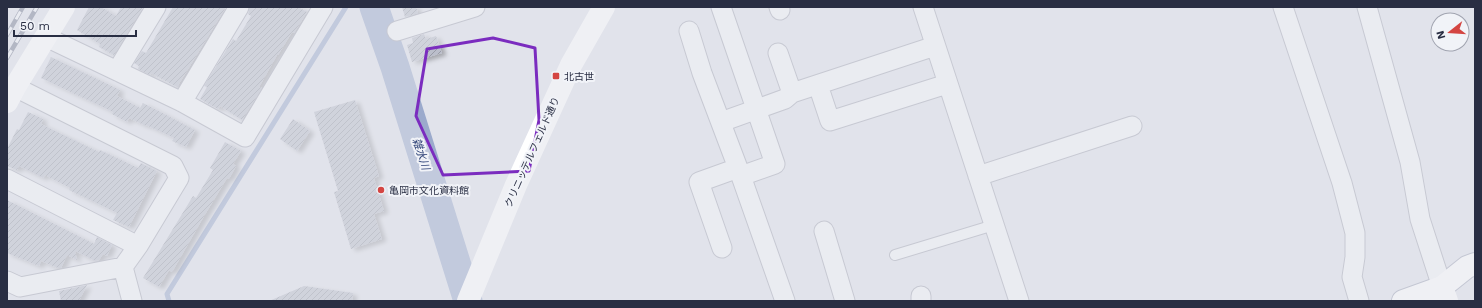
<svg xmlns="http://www.w3.org/2000/svg" width="1482" height="308" viewBox="0 0 1482 308" font-family="'Work Sans','Noto Sans JP',sans-serif">
	<style>
		.lines { fill: none; stroke-linecap: round; stroke-linejoin: round }
		.stream { stroke: #9baacc; stroke-width: 5 }
		.river { stroke: #9baacc; stroke-width: 29 }
		.building { fill: url(#building-hatch); filter: url(#shadow) }
		.lane-casing { stroke: #a6a9b5; stroke-width: 12 }
		.street-casing { stroke: #a6a9b5; stroke-width: 21 }
		.primary-casing { stroke: #a0a5b7; stroke-width: 24 }
		.lane { stroke: #f4f5f9; stroke-width: 10 }
		.street { stroke: #f4f5f9; stroke-width: 19 }
		.secondary { stroke: #fff; stroke-width: 22 }
		.primary { stroke: #fff; stroke-width: 22 }
		.rail-casing { stroke: #7a8095; stroke-width: 4.5 }
		.rail { stroke: #f1f3f8; stroke-width: 3; stroke-dasharray: 9; stroke-linecap: butt }
		.marked { fill: none; stroke: #7b2cbf; stroke-width: 3; stroke-linejoin: round }
		.poi-dot { fill: #d44542; stroke: #f1f3f8; stroke-width: 1.5 }
		.labels { text-anchor: middle; dominant-baseline: central; stroke-width: 4; stroke-linejoin: round; paint-order: stroke }
		.poi-label { font-size: 10px; fill: #292e43; stroke: #f1f3f8; text-anchor: start }
		.street-label { font-size: 10px; fill: #292e43; stroke: #f1f3f8 }
		.water-label { font-size: 11px; font-style: italic; fill: #314579; stroke: #f1f3f8 }
	</style>
	<defs>
		<pattern id="building-hatch" width="6" height="6" patternUnits="userSpaceOnUse"><rect width="6" height="6" fill="#bbbecb"/><path d="M-1 1l2-2M0 6l6-6M5 7l2-2" fill="none" stroke="#989ba6"/></pattern>
		<filter id="shadow"><feDropShadow dx="4.5" dy="2.5" stdDeviation="2" flood-color="#0004"/></filter>
	</defs>
	<rect width="100%" height="100%" fill="#e1e3eb"/>
	<g class="lines">
		<!-- stream -->
		<path class="stream" d="M169,301L167,294L346,7"/>
		<!-- river -->
		<path class="river" d="M374,7L395,67L468,301"/>
	</g>
	<!-- building -->
	<path class="building" d="M89,7H101L116,16L121,7H143L114,55L99,47L100,44L77,30Z
		M173,7H226L177,87L151,73L150,75L138,69L139,66L134,63L142,51L146,53Z
		M250,7H298L307,12L294,33L292,32L278,55H277L259,87L262,88L242,120L220,106L218,109L200,99L207,87L204,86L233,39L236,41L251,16L248,14Z
		M402,7H416L418,13L405,17Z
		M424,34L426,39L436,36L442,53L412,62L407,45L413,43L412,38Z
		M51,57L120,90L117,96L140,108L143,103L195,130L186,147L172,141L174,138L146,125V126L129,118L127,122L112,114L113,112L41,78Z
		M355,100L379,176L374,178L384,211L374,214L382,239L351,249L334,192L338,191L314,112Z
		M28,112L43,119L41,124L99,152L100,150L138,168L141,163L157,171L129,227L113,220L117,213L69,190L70,188L45,175L43,178L19,166L17,170L7,166V149L17,129L19,130Z
		M293,119L310,131L297,151L280,139Z
		M225,142L241,151L233,164L236,166L229,179L227,178L204,216L172,272L169,270L159,287L143,278L193,196L196,198L213,170L210,168Z
		M7,200L94,244L97,237L112,245L107,256L103,254L99,260L95,261L75,251L77,260L67,255L61,268H58L41,261L39,266L7,253Z
		M87,285L79,301H61L59,291Z
		M304,286L353,293L352,301H269Z"/>
	<g class="lines">
		<!-- lane casing -->
		<g class="lane-casing">
			<path id="lane" d="M895,255L994,225"/>
		</g>
		<!-- street casing -->
		<g class="street-casing">
			<path id="street" d="M721,7L775,164L741,176
				M779,7L780,10
				M923,7L1019,301
				M1283,7L1342,183L1355,233V257L1352,277L1359,301
				M1367,7L1410,162L1420,219L1442,287
				M397,31L475,7
				M689,31L702,73L741,176L785,301
				M46,37L182,102L245,137L323,7
				M778,53L792,93
				M117,71L156,7
				M818,85L830,121L947,84
				M15,87L173,166L179,178L138,246L123,267L132,301
				M182,102L239,7
				M721,122L785,99L792,93L935,46
				M978,176L1132,126
				M7,179L138,246
				M824,231L845,301
				M722,248L699,182L738,168
				M7,281L20,287L123,267
				M921,296V301"/>
		</g>
		<!-- primary casing -->
		<g class="primary-casing">
			<path id="primary" d="M1403,301L1442,287L1467,267L1475,264"/>
		</g>
		<!-- lane -->
		<use href="#lane" class="lane"/>
		<!-- street -->
		<use href="#street" class="street"/>
		<!-- secondary -->
		<path class="secondary" d="M7,102L15,87L64,7
			M1442,287L1447,301
			M468,301L516,185L571,65L604,7"/>
		<!-- primary -->
		<use href="#primary" class="primary"/>
		<!-- rail casing -->
		<g class="rail-casing">
			<path id="rail" d="M7,35L23,7
				M7,58L37,7"/>
		</g>
		<!-- rail -->
		<use href="#rail" class="rail"/>
	</g>
	<!-- marked area -->
	<path d="M0 0H1482V308H0ZM493,38L535,48L539,120L529,171L443,175L416,116L427,49Z" fill="#e1e3eb" fill-opacity=".55" fill-rule="evenodd"/>
	<path class="marked" d="M493,38L535,48L539,120L529,171L443,175L416,116L427,49Z"/>
	<!-- markers -->
	<g class="poi-dot">
		<rect x="552" y="72" width="8" height="8" rx="2"/>
		<circle cx="381" cy="190" r="4"/>
	</g>
	<g class="labels">
		<!-- poi labels -->
		<g class="poi-label">
			<text x="564" y="76">北古世</text>
			<text x="389" y="190">亀岡市文化資料館</text>
		</g>
		<!-- street labels -->
		<g class="street-label">
			<text transform="translate(532 152) rotate(-66)">クリニッテルフェルド通り</text>
		</g>
		<!-- water labels -->
		<g class="water-label">
			<text transform="translate(421 154) rotate(72)">雑水川</text>
		</g>
	</g>
	<!-- border -->
	<rect width="1482" height="308" fill="none" stroke="#292e43" stroke-width="16"/>
	<!-- north arrow -->
	<g transform="translate(1450 32) rotate(253)"><circle r="19" fill="#f1f3f8" stroke="#a1a4b0"/>
	<path d="M0-3L7 15L0 10L-7 15Z" fill="#d44542"/>
	<text y="-6" font-size="11" font-weight="bold" text-anchor="middle" fill="#292e43">N</text>
	</g>
	<!-- scale -->
	<path d="M14 30v6h122v-6" fill="none" stroke="#292e43" stroke-width="2"/>
	<text x="20" y="30" font-size="12" fill="#292e43" stroke="#f1f3f8" stroke-width="3" paint-order="stroke">50 m</text>
</svg>
